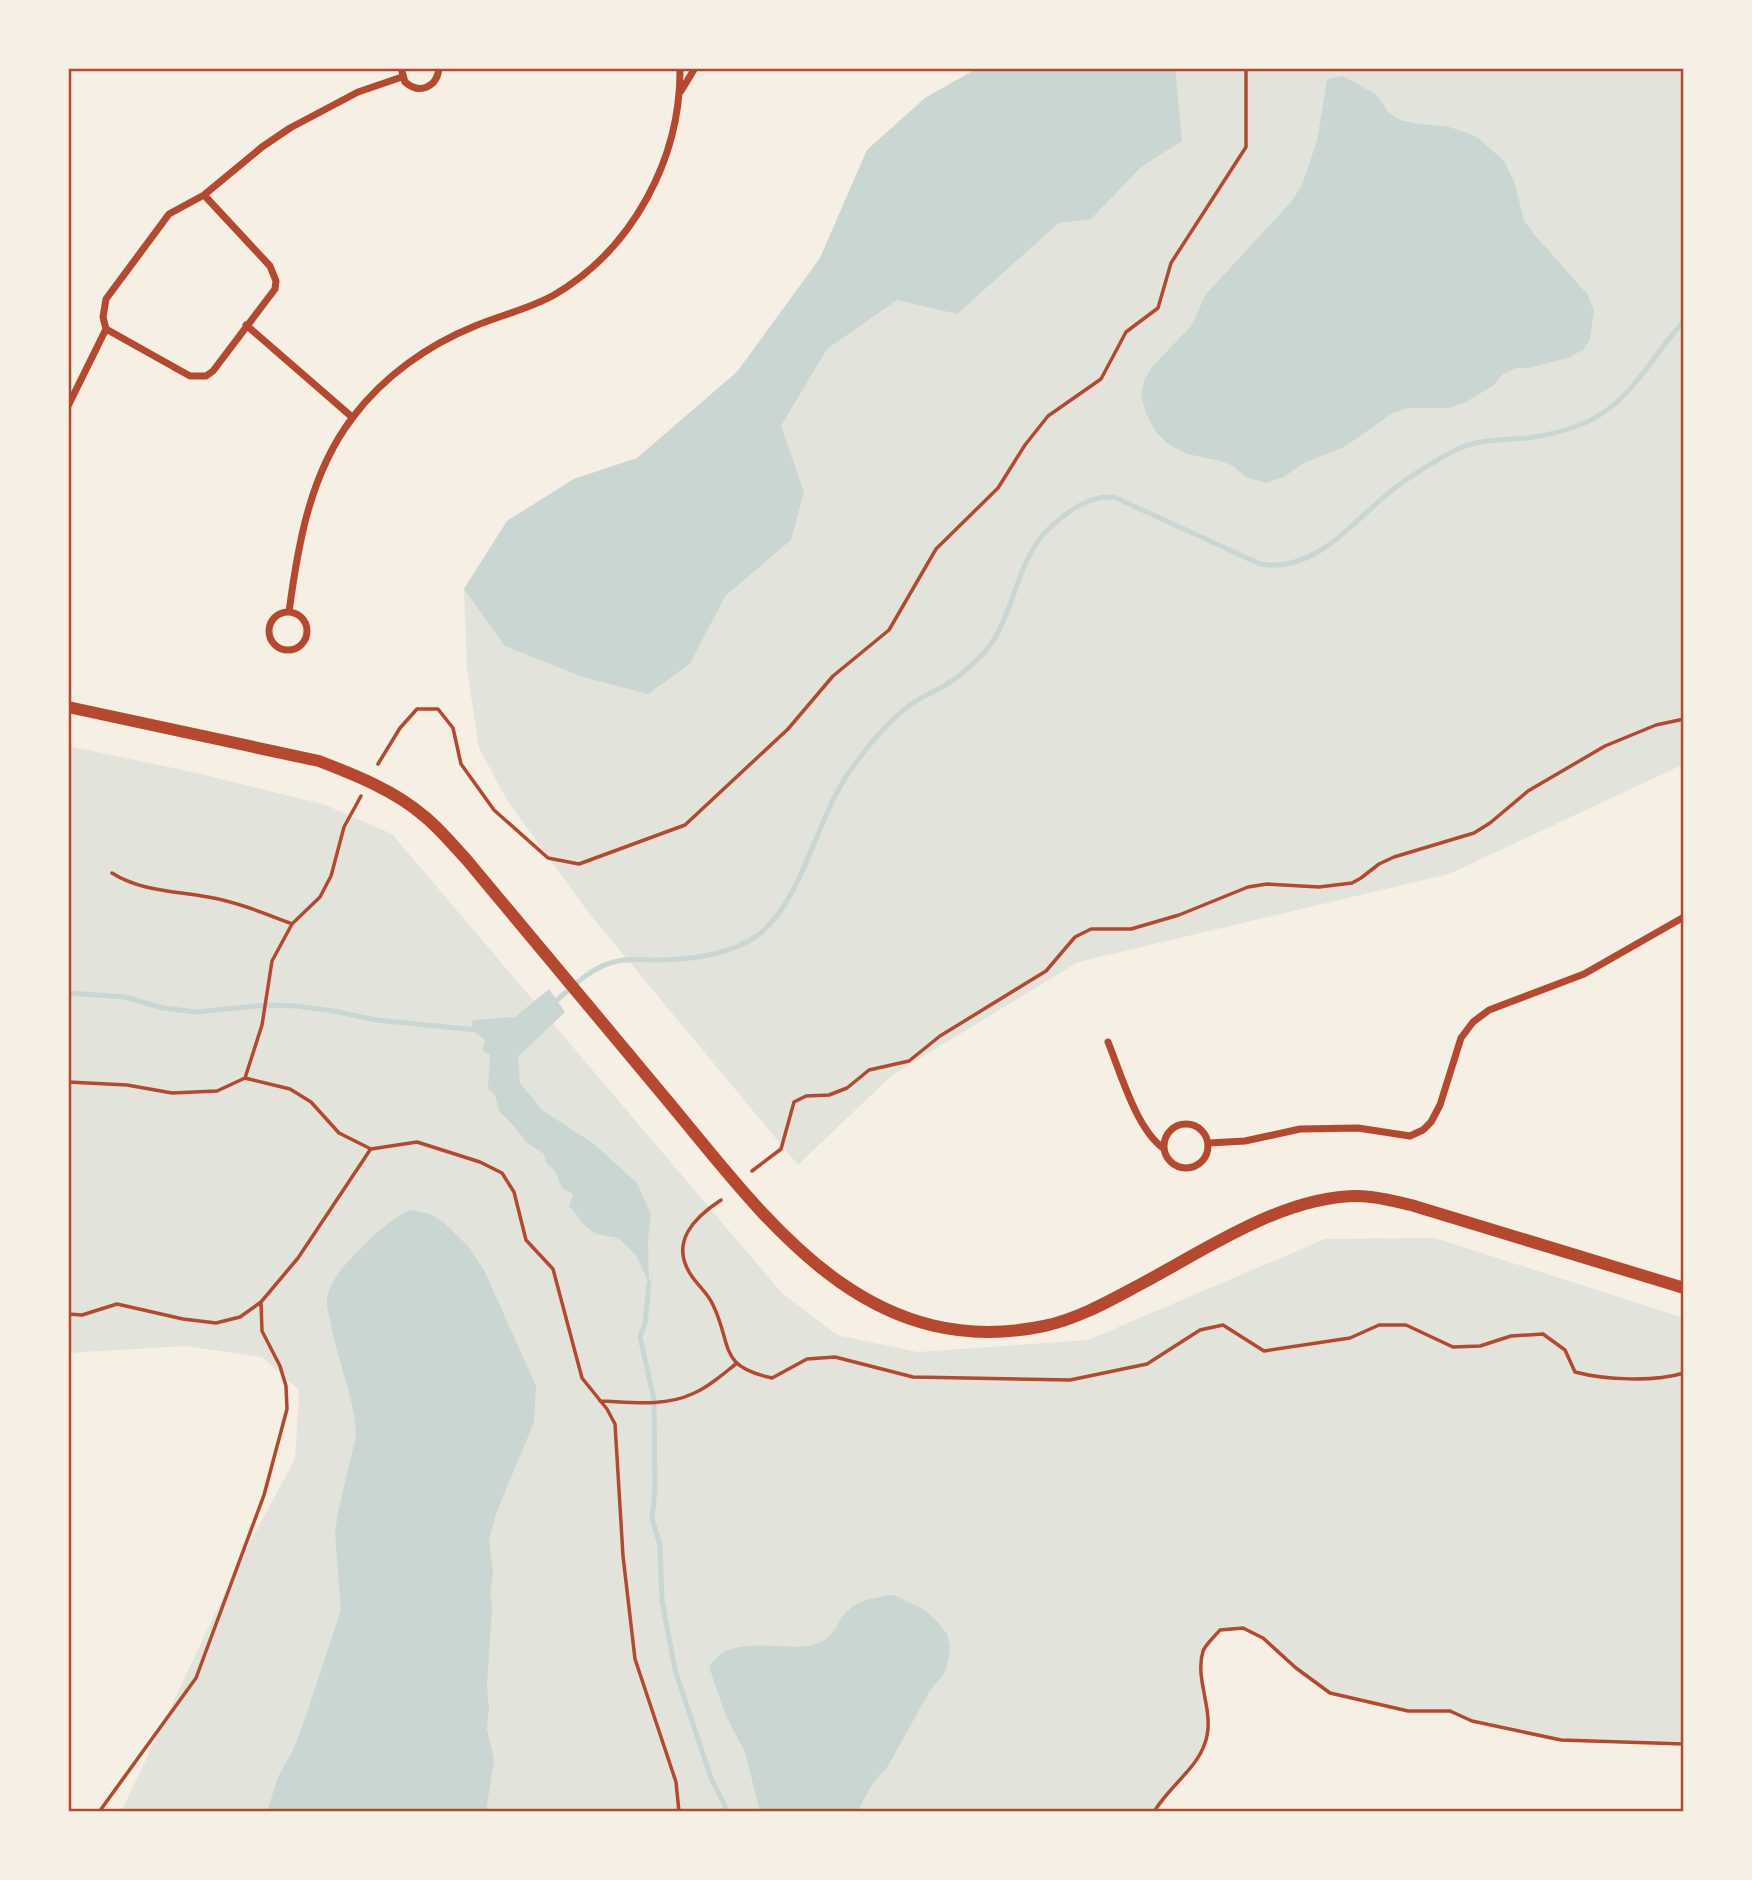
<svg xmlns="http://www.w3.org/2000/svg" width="1752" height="1880" viewBox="0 0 1752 1880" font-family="Lato,sans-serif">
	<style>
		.green { fill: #e2e4dc }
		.water { fill: #c9d6d2 }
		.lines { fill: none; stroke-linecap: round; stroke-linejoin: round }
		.stream { stroke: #c9d6d2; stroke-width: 5 }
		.path { stroke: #b5482f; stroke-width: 3.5 }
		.minor { stroke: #b5482f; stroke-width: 7 }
		.tertiary { stroke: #b5482f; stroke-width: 12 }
		.neatline { fill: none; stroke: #b5482f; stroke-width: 2.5 }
	</style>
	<rect width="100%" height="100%" fill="#f6efe4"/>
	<!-- green -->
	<path class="green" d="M977,68H1684V764L1449,874L1078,962L891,1076L798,1165L588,912L507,800L479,748L467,670L464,589L507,521L574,479L637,458L737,372L820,258L867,150L925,98Z
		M68,746L192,772L323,804L392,834L781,1292L837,1335L918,1352L1088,1340L1325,1239L1435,1238L1684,1318V1743L1561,1739L1472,1721L1450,1711H1408L1330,1693L1296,1668L1263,1638L1243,1628L1220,1630C1215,1636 1206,1644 1203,1651C1194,1681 1216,1712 1205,1743C1196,1770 1168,1787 1154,1812H121L240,1561L295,1459L299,1390L262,1357L185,1346L68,1353Z"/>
	<!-- water -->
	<path class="water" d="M978,68H1175L1182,141L1141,167L1091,219L1059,223L957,314L897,300L827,349L781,426L804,492L791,540L725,596L690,664L648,694L583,677L505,646L464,589L507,521L574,479L637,458L737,372L820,258L867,150L925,98Z
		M1343,76L1377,95L1388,112L1400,120L1414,123L1449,127L1465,132L1478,138L1504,161L1514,181L1524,220L1533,233L1588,295L1594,311L1590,339L1583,350L1567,358L1528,368H1516L1503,374L1493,386L1464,403L1448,408H1408L1391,414L1346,446L1302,464L1284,477L1266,483L1246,477L1233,466L1221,461L1187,454L1168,444L1155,431L1146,413L1141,396L1144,381L1151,368L1191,326L1206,294L1291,202L1302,185L1317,141L1327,79Z
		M549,989L565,1012L518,1057L520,1083L542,1110L594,1144L637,1183L651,1214L648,1240L649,1283L636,1255L618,1238L596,1234L584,1225L569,1206L573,1194L562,1188L555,1171L546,1163L544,1154L527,1143L514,1126L499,1111L495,1095L488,1089L490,1055L483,1051L485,1040L471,1029L473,1020L515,1017Z
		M411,1210L430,1214L442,1221L468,1246L484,1270L536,1386L534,1422L496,1514L489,1540L493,1573L490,1593L492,1608L487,1686L489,1708L487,1729L494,1760L486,1812H267L278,1777L293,1750L306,1716L341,1610L335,1533L338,1512L356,1436C355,1398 338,1363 331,1325C330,1318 326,1306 327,1299C329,1281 348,1261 360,1249C374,1235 392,1217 411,1210Z
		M894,1595L923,1609L938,1622L947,1634L950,1647L949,1657L945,1672L929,1692L902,1741L888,1766L873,1783L857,1812H760L745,1752L726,1716L709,1667C732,1628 792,1657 821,1642C830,1638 834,1631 839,1622C852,1600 871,1598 894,1595Z"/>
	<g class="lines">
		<!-- stream -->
		<path class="stream" d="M68,993L125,997L163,1008L196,1012L266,1005L296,1006L333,1011L376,1020L477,1030
			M554,1003C572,987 590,968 614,962C629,958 642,960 656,960C688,960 731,955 758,935C803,901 816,818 850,771C867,747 887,722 910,705C922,696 935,692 947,684C958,678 967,669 976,661C1013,628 1012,573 1042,536C1050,526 1060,519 1070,511C1084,502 1097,496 1114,497L1260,564C1317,574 1355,518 1395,488C1412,475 1438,459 1458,449C1478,439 1505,440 1527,438C1551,435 1582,427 1603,413C1637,390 1656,351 1684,321
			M649,1283L645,1324L640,1337L654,1400L655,1490L652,1518L660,1545L662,1600L675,1670L711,1778L725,1806L724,1812"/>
		<!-- path -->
		<path class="path" d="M378,764L400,728L417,709H438L453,728L461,764L494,810L548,858L579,864L685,825L788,729L833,676L889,630L936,549L998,488L1025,445L1048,416L1101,379L1126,332L1158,308L1171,263L1246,147V68
			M112,873C140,891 175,891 208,897C237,902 264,913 292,924
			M245,1078L262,1025L272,961L292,924L320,897L331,876L344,827L361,796
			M68,1082L127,1085L172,1093L217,1091L245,1078L290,1089L311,1102L339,1133L371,1149L417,1142L480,1162L502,1173L514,1192L526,1240L553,1269L582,1378L607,1409L615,1424L623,1556L635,1659L676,1782L679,1812
			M752,1171L781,1149L794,1102L806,1096L829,1095L847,1088L869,1070L909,1061L940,1036L1046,971L1075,937L1091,929H1131L1179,915L1248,887L1267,884L1319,887L1352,883L1361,878L1379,864L1394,857L1474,833L1490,823L1528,791L1605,746L1656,725L1684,719
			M721,1200C695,1217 669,1242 691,1275C698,1286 708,1293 713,1305C733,1346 717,1366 772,1378L807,1359L835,1357L913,1377L1070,1380L1147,1364L1200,1330L1223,1325L1264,1351L1350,1338L1379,1325H1406L1453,1347L1480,1346L1511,1336L1543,1334L1565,1350L1575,1372C1605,1380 1654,1382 1684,1373
			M68,1314L82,1315L117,1304L183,1319L216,1323L240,1317L261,1302L298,1258L370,1150
			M600,1401C630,1402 664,1407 692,1394C709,1387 723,1374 737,1363
			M99,1812L196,1678L264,1495L287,1409L286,1386L280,1366L262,1331L261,1302
			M1154,1812C1168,1787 1196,1770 1205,1743C1216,1712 1194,1681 1203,1651C1206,1644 1215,1636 1220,1630L1243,1628L1263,1638L1296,1668L1330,1693L1408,1711H1450L1472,1721L1561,1740L1684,1744"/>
		<!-- minor -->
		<path class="minor" d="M401,68L405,82C420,95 437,87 439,68
			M681,91L695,68
			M246,325L352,417
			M106,329L190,376H206L213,371L275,289L276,281L270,266L204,195
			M68,406L106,329L103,317L106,299L169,214L204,195L262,147L290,128L358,92L402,77
			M289,612C298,544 310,473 353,417C384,376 428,345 475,326C501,315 529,309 554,295C633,249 681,158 680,68
			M269 631a19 19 0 1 1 38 0a19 19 0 1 1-38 0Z
			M1108,1042C1121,1074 1136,1128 1163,1148
			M1164 1146a22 22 0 1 1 44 0a22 22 0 1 1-44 0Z
			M1209,1143L1245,1141L1300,1129L1358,1128L1410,1136L1423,1130L1431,1122L1440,1105L1461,1038L1473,1022L1489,1010L1584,974L1684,917"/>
		<!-- tertiary -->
		<path class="tertiary" d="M68,707L319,761C355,775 394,790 424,816C439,828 452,844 466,859C533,939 600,1019 667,1100C766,1219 865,1363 1044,1326C1078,1319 1111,1300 1141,1284C1207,1249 1283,1196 1358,1196C1376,1196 1393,1201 1411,1205L1684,1288"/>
	</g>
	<!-- border -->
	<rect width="1752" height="1880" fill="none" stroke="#f6efe4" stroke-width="140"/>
	<rect x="70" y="70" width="1612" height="1740" class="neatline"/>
</svg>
